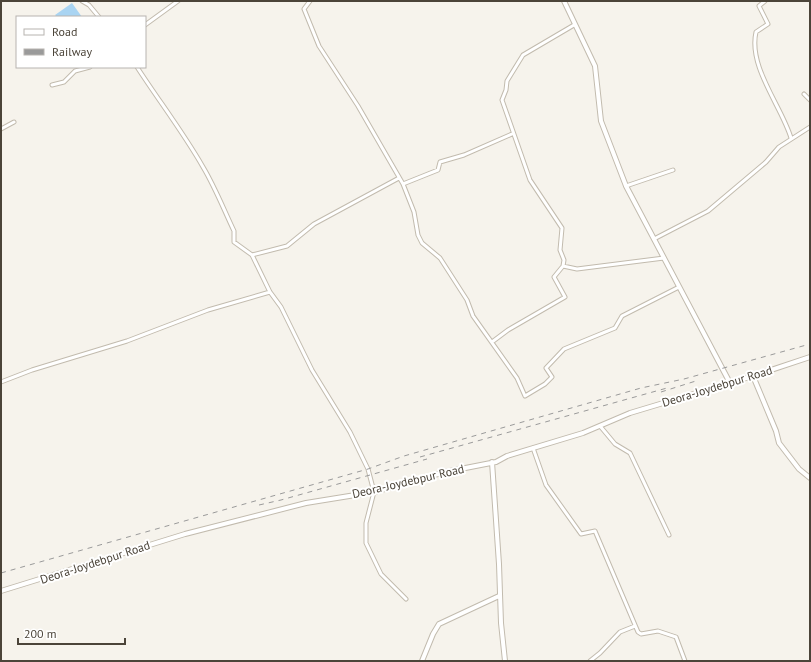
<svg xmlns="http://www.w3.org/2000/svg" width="811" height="662" viewBox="0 0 811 662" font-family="'PT Sans',sans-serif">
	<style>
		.water { fill: #a9d4f2 }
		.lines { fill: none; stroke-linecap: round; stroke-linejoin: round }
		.minor-casing { stroke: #c2bbae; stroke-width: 5 }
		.tertiary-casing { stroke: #c2bbae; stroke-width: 6 }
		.minor { stroke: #fff; stroke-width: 3 }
		.tertiary { stroke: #fff; stroke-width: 4 }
		.rail { stroke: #9a9a9a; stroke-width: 1; stroke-dasharray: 5 5; stroke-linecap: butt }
		.labels { text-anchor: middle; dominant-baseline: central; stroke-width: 4; stroke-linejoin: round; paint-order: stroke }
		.street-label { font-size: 12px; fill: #4b4439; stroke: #fff }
	</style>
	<rect width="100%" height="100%" fill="#f6f3ec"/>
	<!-- water -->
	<path class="water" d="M72,3L82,17H57L55,15Z"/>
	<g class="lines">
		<!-- minor casing -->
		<g class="minor-casing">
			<path id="minor" d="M82,1L89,5L99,17
				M310,1L304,9L319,46L358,106L403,184L414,212L418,235L422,243L440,258L467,300L473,316L517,378L525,396
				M765,1L759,6L768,24L756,32C748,67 782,107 791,138
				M145,25L178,1
				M137,67C159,101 183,132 203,167C215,187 224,210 234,231V242L252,255L270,292L281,307L312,370L350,432L368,469L374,492L366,523V543L381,574L406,599
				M52,85L64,82L75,71L90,67
				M804,94L810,100
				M1,129L14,122
				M403,184L438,170L440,162L464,155L512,134
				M626,186L673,170
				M654,239L708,211L766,162L779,147L810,127
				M252,255L287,246L314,224L399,178
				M563,266L577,269L664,258
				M492,342L508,330L565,297L554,277L563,266L564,260L560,250L562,228L530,180L502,100L506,90L507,81L523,55L574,25
				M1,382L32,370L127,341L208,310L270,292
				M525,396L545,384L552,377L546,368L564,349L615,328L622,316L679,287
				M600,426L615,444L630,453L669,535
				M533,448L546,485L581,534L595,531L638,632L641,634L658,631L676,637L685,661
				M590,661L600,653L620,632L635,626"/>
		</g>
		<!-- tertiary casing -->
		<g class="tertiary-casing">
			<path id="tertiary" d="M564,1L595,66L601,121L626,186L730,383
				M753,376L776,431L779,443L799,469L810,478
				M492,462L499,564L501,623L505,661
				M1,591L185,534L306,503L374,492L445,472L496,462L507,456L583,433L630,413L753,376L810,357
				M422,661L433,634L439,624L499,596"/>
		</g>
		<!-- minor -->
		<use href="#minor" class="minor"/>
		<!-- tertiary -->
		<use href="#tertiary" class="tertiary"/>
		<!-- rail -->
		<path class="rail" d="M661,392L699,380
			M420,457L667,388
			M259,505L281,500L427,459
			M1,573L368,469L404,456L641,388L684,379L810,344"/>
	</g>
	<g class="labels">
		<!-- street labels -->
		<g class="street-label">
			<text transform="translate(717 386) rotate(-17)">Deora-Joydebpur Road</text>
			<text transform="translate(408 481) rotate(-13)">Deora-Joydebpur Road</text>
			<text transform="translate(95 562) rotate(-18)">Deora-Joydebpur Road</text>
		</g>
	</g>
	<!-- border -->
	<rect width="811" height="662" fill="none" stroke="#4b4439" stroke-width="4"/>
	<!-- legend -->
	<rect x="16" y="16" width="130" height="52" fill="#ffffff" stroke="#b7b4b0"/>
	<rect x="24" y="29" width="20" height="6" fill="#ffffff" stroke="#b7b4b0"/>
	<text x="52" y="36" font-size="12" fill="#4b4439">Road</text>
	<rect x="24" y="49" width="20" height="6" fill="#9a9a9a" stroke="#b7b4b0"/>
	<text x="52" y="56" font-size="12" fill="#4b4439">Railway</text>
	<!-- scale -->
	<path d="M18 638v6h107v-6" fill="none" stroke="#4b4439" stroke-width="2"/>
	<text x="24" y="638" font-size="12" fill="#4b4439" stroke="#ffffff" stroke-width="3" paint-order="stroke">200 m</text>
</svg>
